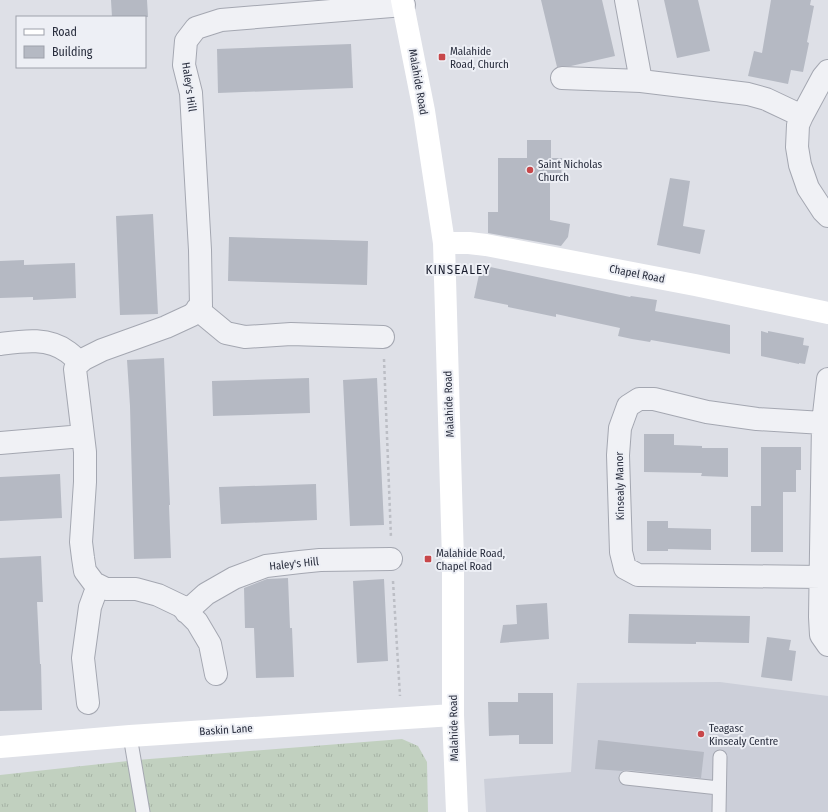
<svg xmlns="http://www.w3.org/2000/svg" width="828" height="812" viewBox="0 0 828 812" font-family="'Fira Sans Condensed',sans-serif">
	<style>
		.built { fill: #cccfd9 }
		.grass { fill: url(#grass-tufts) }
		.building { fill: #b5b9c3 }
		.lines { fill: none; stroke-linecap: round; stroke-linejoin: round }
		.lane-casing { stroke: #a4a7b1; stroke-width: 15 }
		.street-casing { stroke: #a4a7b1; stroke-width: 24 }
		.path { stroke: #bcbec5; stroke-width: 2.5; stroke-dasharray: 3 3; stroke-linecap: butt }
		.lane { stroke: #f0f1f5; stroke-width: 13 }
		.street { stroke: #f0f1f5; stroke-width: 22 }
		.secondary { stroke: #fff; stroke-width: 22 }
		.poi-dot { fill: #c8474a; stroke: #edeff5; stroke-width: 1.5 }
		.labels { text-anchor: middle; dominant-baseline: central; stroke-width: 4; stroke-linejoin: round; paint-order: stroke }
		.poi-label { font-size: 11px; fill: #282d3d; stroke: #edeff5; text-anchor: start }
		.street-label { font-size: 11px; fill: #282d3d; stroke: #edeff5 }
		.quarter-label { font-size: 13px; letter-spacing: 1px; fill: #1a1e2e; stroke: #edeff5 }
	</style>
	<defs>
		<pattern id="grass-tufts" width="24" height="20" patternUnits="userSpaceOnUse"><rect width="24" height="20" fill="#c1d0bf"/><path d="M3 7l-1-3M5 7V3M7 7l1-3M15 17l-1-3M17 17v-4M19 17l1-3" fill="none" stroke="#a6b3a5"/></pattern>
	</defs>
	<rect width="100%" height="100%" fill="#dee0e7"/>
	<!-- built -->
	<path class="built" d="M720,682L828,696V812H486L484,779L571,772L577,683Z"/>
	<!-- grass -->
	<path class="grass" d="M402,739L418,746L427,762L428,812H0V775L137,760Z"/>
	<!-- building -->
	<path class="building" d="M111,0H147L148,17H112Z
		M541,0H602L615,56L571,66H562L557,67Z
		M664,0H698L710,51L677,58Z
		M771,0H811L810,5L814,6L807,42L809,43L803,72L791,70L788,84L748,76L754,51L762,53Z
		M351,44L353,88L218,93L217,49Z
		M527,140H551V158H562L561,181H550V220L570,224L568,237L561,246L488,233V212H498V158H527Z
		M670,178L690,181L683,226L705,230L700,254L657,245Z
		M153,214L158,314L120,315L116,216Z
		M229,237L368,241L367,285L228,281Z
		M24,260V265L75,263L76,298L33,300V297L0,298V261Z
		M481,265L630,297L631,296L657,300L655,311L730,325V354L651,340L650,342L632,339L618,336L620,328L556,314V317L508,307V305L474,298Z
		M761,331L768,333V331L804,338L803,345L809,346L805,364L799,363V364L761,356Z
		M164,358L170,505H169L171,558L134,559L130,406L127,360Z
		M309,378L310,413L213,416L212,381Z
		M377,378L384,525L350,526L343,380Z
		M644,434H674V445L702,446V448H728V477L701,476L702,473L644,472Z
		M761,447H801V470H796V492H783V552H751V506H761Z
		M60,474L62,518L0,521V477Z
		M316,484L317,520L221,524L219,487Z
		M647,521H668V528L711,529V550L668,549V551H647Z
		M41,556L43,602H37L40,664H41L42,710L0,711V558Z
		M288,578L290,628H292L294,677L256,678L254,628H245L244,588L267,579Z
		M384,579L388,661L357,663L353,581Z
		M547,603L549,639L500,643L503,625L517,624L516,605Z
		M629,614L750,616L749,643L696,642V644L628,643Z
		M767,637L791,640L789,650L796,651L792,681L761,677Z
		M518,693H553V744H519V735L489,736L488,702H518Z
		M598,740L704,752L701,778L627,770L622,771L595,769Z"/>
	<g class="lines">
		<!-- lane casing -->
		<g class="lane-casing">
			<path id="lane" d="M130,736L143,812
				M626,778L719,788
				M719,812L720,757"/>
		</g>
		<!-- street casing -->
		<g class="street-casing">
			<path id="street" d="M626,0L641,81
				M828,71L823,77L802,116L798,125L797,147L800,165L808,188L823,211L828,216
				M562,78L641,81L748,94L766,99L802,116
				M197,309L226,333L245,337L291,334L383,337
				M0,344C23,341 48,337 68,352C72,355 76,359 80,362
				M828,379L823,423L820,617L821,635L828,645
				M0,443L83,436
				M821,577L638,575L625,568L621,552L618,455L620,428L628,406L639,399H654L707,412L757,419L823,423
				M186,612L206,594L234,578L266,566L300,562L320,560L391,559
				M216,674L210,644L197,622L181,606L158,595L136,589H106L94,583L85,571L83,558L81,542L85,482V452L75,369L77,365L84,359L102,350L166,327L192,315L201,306L200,250L191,93L184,65L186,41L196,28L221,20L404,5
				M88,703L83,658L90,607L98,585"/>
		</g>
		<!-- path -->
		<path class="path" d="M384,359L391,538
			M393,581L400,696"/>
		<!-- lane -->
		<use href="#lane" class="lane"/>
		<!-- street -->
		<use href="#street" class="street"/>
		<!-- secondary -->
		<path class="secondary" d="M402,0L424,111L444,243L453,560V715L457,812
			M444,243H469L486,245L695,285L828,313
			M0,747L130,736L453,715"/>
	</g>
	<!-- markers -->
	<g class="poi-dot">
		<rect x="438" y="53" width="8" height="8" rx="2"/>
		<circle cx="530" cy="170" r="4"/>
		<rect x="424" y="555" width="8" height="8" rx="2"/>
		<circle cx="701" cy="734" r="4"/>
	</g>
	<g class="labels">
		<!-- poi labels -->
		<g class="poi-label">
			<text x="450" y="51">Malahide<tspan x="450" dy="13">Road, Church</tspan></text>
			<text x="538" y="164">Saint Nicholas<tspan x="538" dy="13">Church</tspan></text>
			<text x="436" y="553">Malahide Road,<tspan x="436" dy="13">Chapel Road</tspan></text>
			<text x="709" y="728">Teagasc<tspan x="709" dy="13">Kinsealy Centre</tspan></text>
		</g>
		<!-- street labels -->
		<g class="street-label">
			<text transform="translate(418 82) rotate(80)">Malahide Road</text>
			<text transform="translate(189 87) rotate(82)">Haley's Hill</text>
			<text transform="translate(637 274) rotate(11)">Chapel Road</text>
			<text transform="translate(449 404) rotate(-92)">Malahide Road</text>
			<text transform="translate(620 486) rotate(-91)">Kinsealy Manor</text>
			<text transform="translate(294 564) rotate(-6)">Haley's Hill</text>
			<text transform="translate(454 728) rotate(-91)">Malahide Road</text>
			<text transform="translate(226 730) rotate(-4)">Baskin Lane</text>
		</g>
		<!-- quarter labels -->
		<g class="quarter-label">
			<text x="458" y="269">KINSEALEY</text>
		</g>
	</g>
	<!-- legend -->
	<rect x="16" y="16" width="130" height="52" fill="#edeff5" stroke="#9ea1ab"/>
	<rect x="24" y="29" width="20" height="6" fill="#ffffff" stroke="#9ea1ab"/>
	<text x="52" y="36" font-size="12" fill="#282d3d">Road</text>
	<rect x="24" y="46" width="20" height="12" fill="#b5b9c3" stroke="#9ea1ab"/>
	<text x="52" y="56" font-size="12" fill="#282d3d">Building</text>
</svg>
